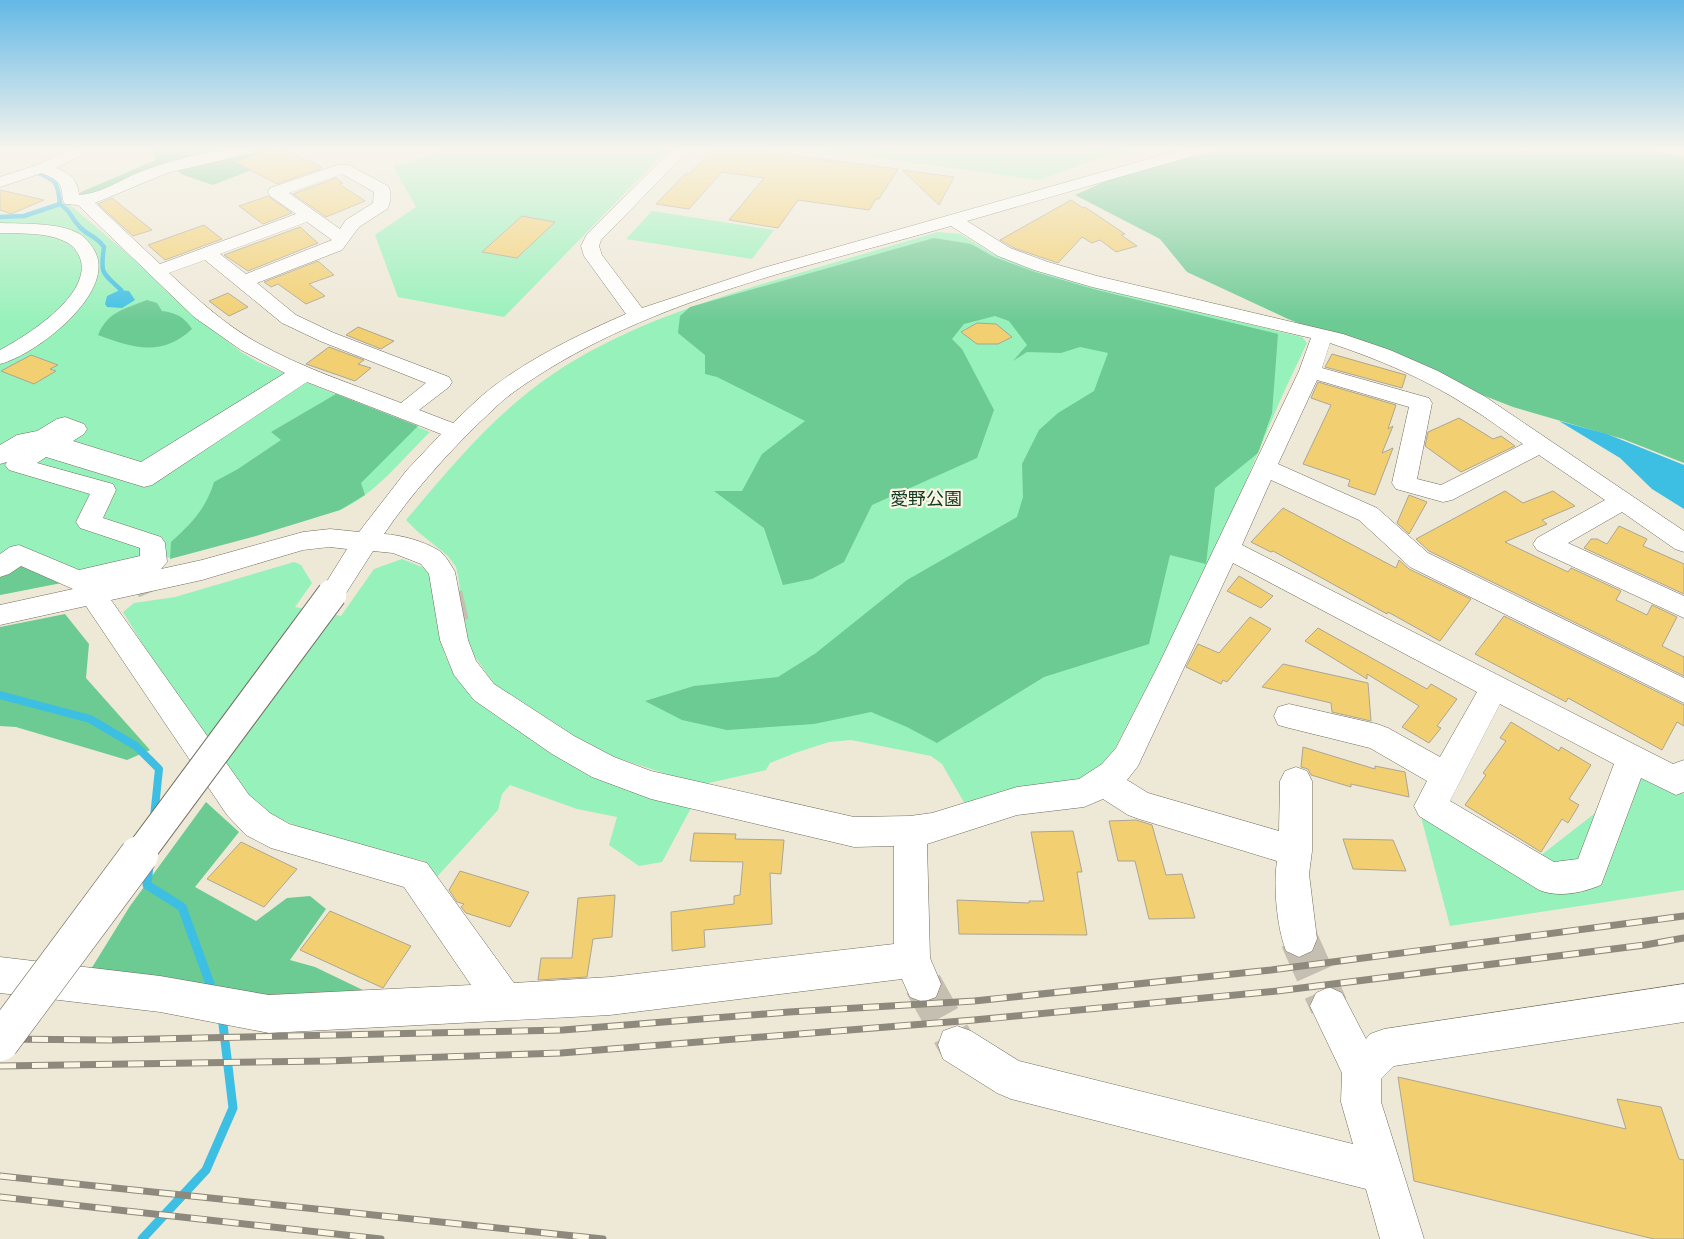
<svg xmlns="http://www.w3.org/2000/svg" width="1684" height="1239" viewBox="0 0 1684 1239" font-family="'Public Sans','Noto Sans JP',sans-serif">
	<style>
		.green { fill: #97f1ba }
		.forest { fill: #6cca93 }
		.water { fill: #3dbfe3 }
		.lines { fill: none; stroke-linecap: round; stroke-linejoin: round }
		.stream-far2 { stroke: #3dbfe3; stroke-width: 4.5 }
		.stream-far1 { stroke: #3dbfe3; stroke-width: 8 }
		.stream { stroke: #3dbfe3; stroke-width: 9 }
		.building { fill: #f2cf70; stroke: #aba696 }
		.minor-tunnel-far1 { stroke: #c5bfb1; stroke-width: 29; stroke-dasharray: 29 15; stroke-linecap: butt }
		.minor-tunnel { stroke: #c5bfb1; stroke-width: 38; stroke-dasharray: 38 19; stroke-linecap: butt }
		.minor-casing { stroke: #716b5d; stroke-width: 1 }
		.minor { fill: #fff; fill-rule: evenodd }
		.rail-casing { stroke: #8d897d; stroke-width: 7 }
		.rail { stroke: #fbf5e4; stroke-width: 5; stroke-dasharray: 16; stroke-linecap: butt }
		.minor-bridge-far1-casing { stroke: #716b5d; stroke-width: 31; stroke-linecap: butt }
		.minor-bridge-casing { stroke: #716b5d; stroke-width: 39; stroke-linecap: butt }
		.minor-bridge-far1 { stroke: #fff; stroke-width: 29 }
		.minor-bridge { stroke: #fff; stroke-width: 38 }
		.labels { text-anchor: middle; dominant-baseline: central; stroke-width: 4.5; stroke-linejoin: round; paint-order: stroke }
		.park-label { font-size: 18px; fill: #133b25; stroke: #fbf5e4 }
	</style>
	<rect width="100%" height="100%" fill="#eee8d7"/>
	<!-- green -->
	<path class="green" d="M439,150H667L504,317L398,297L375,235L416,207L393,166L440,152Z
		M822,150H1125L1038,180Z
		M56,204L70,205L121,248L202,321L241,352L258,362L293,377L430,432C401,460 377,493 340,510C228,545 115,572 0,595V214C20,219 38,212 56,204Z
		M652,211L774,230L752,259L626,239Z
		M938,232L960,234L993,254L1032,269L1138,298L1302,337L1307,343L1282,396L1229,521L1178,627L1114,750L1096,771L1076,781L965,804L942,764L931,756L851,740L829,742L795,753L770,763L766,770L700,785L599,752L545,717L518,704L499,691L473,654L463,628L459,581L456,567L448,556L417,531L406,520C451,467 494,414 553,374C623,327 705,301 786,277C836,262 887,247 938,232Z
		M402,559L427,569L430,573C435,602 436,642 451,667C468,697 496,716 525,733L691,808L662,862L639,866L609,845L617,817L577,809L510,785L502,794L498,810L434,880L424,861C370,847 299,836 254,803L151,658L123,612L134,603L175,597L294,562L301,565L312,583L295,607L341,616L374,569Z
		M1644,775L1684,794V890L1450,926L1420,813L1517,874Z"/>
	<!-- forest -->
	<path class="forest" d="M150,150H291L262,166L213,185L183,175L170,166L102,193L77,197L81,192L156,160Z
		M1219,150H1650L1684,157V463L1623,439L1513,407L1288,319L1187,272L1160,239L1075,195L1135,168L1208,154Z
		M934,238L971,244L994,257L1035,272L1097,290L1278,334L1272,413L1258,453L1215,488L1206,564L1170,555L1149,644L1044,677L937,743L907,727L871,712L814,724L727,730L682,720L645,701L694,686L778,677L816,653L907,580L1017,517L1023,497L1022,464L1039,430L1058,413L1094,391L1108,353L1080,347L1061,353L1027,352L1013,361L1027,345L1009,321L995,316L964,324L952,339L962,349L994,410L977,458L872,505L844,562L812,579L783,585L764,528L714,491H742L762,454L805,421L717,377L705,374V355L678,333L680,316L690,307Z
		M147,300L157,303L162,311C177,313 184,317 192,329C162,357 133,348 98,335C108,311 125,309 147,300Z
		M336,394L418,426L361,483L365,495L340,510L256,536L170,559L171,542C191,524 206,509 214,482L238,469L281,440L271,432Z
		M19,554L77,580L0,595V567Z
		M65,614L89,644L86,678L150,750L127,760L16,727L0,726V627Z
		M206,802L239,832L195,887L256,921L287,898L310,896L326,909L290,960L315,967L367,992L273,1000L88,974L130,906Z"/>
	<!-- water -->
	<path class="water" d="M120,290L129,291L135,300L122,308L107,307L105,304L107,296Z
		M1559,421L1607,434L1684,465V509L1652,489L1620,458Z"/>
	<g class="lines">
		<!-- stream-far2 -->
		<path class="stream-far2" d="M31,170C53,179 58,178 60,204
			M60,204C72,212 70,217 79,226C86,235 97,236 104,247C100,274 102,272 121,290
			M0,217L24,216L60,204"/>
		<!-- stream-far1 -->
		<path class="stream-far1" d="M0,695L90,719L136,746L159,769L154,817"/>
		<!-- stream -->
		<path class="stream" d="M149,865L147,885L182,907L213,992
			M142,1239L206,1170L233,1108L222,1016"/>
	</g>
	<!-- building -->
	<path class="building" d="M269,150H280L314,163L322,168L277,184L235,162Z
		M712,150H750L898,169L879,199H876L869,210L798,200L778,228L729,220L764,178L722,172L689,209L656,204L685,174H689Z
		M902,170L954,177L939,205Z
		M336,178L343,183L339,184L365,201L326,217L293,194Z
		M0,190L44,200L11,214L0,210Z
		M268,196L292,213L263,224L239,206Z
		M112,198L152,230L133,236L98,204Z
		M1071,200L1083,208L1085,207L1125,234L1121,235L1137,246L1116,252L1100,240L1092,243L1082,237L1058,263L1014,248L1000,240Z
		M522,216L555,222L517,258L482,252Z
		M204,225L222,239L165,260L148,245Z
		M300,227L318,243L248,271L224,255Z
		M318,261L334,275L309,284L325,296L306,304L278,284L271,287L264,282Z
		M228,293L248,307L229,316L209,301Z
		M977,323L996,324L1012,337L998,344H977L961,332Z
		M358,327L394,341L381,349L346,335Z
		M329,347L364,360L358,364L371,368L355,381L306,364Z
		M1332,354L1406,375L1402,388L1325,367Z
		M31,355L58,365L50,369L56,371L34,384L1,371Z
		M1318,382L1396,405L1388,429L1393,426L1382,453L1393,448L1375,495L1348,486L1350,480L1303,464L1331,405L1311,398Z
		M1459,418L1493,439L1501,436L1515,446L1461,472L1425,446L1428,432Z
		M1505,491L1523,503L1553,491L1575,506L1542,520L1547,524L1505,542L1568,572L1571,568L1621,591L1616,600L1647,615L1652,605L1677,617L1662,646L1684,657V676L1429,551L1416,539Z
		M1409,495L1427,502L1409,534L1397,523Z
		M1283,508L1396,568L1399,560L1409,569L1471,599L1440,641L1388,612L1387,614L1273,551L1271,552L1251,542Z
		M1619,526L1647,539L1643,546L1684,564V594L1584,548L1591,539H1597L1607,544Z
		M1239,576L1273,596L1261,608L1227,591Z
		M1504,616L1684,705V726L1677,722L1662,750L1568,698L1566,702L1475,654Z
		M1250,617L1271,629L1227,682L1223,680L1221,684L1186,667L1198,644L1219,653Z
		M1318,628L1427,689L1431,684L1457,699L1437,726L1441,728L1429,743L1402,727L1419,706L1367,674V679L1305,641Z
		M1283,664L1368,683L1371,721L1332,712L1331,703L1262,687Z
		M1511,722L1559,751L1561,747L1591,765L1569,799L1579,805L1568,823L1562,819L1541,852L1465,805L1486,775L1483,773L1506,741L1500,738Z
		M1303,747L1375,769V766L1405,772L1409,797L1351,784V787L1311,775L1308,769L1301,767Z
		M1136,820L1152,825L1166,875L1182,874L1195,918L1149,919L1135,861H1118L1109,821Z
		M1073,831L1082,872H1077L1087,935L959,934L957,900L1029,903V901H1044L1031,832Z
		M694,833L736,834L735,839L784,840L781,874L770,873L772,924L704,930L705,947L672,951L671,912L734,904V896L740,895L743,862L690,861Z
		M1343,839L1393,840L1406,871L1353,869Z
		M241,842L297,869L264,907L207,879Z
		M460,871L529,892L510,927L466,913L461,907L464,904L457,902L449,890Z
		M615,895L612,937L593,939L587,977L538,980L541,958H572L578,898Z
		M330,911L411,946L383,988L300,950Z
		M1398,1077L1626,1129L1617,1099L1661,1107L1679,1159L1684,1160V1239H1654L1414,1181Z"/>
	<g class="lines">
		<!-- minor-tunnel-far1 -->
		<path class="minor-tunnel-far1" d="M141,565L156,600
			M437,611L467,604"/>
		<!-- minor-tunnel -->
		<path class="minor-tunnel" d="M1299,939L1329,1006
			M923,984L957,1045"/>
		<!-- minor casing -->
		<g class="minor-casing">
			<path id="minor" d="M68,150H88L86,153L56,168C70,173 78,180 79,195C100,194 118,181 137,173C164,163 195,153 224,150C234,149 245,150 255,150L253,153L167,173L95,203L160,264L296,214L270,196L268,192L270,188L337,165H349L388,186C392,192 391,203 387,209L359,227L342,250L257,283L296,315L334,333L449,377L452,382L449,387L419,410L453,423C466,411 479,397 494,386C534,356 580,334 626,314L584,256L581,246L587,234L672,150H689L601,240L599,246L602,255L642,308L763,268L1180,150H1205L1203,153L967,221L1010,248L1048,262L1097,276L1343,334L1390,350L1438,371L1484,396L1684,531V552L1675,549L1622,512L1568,543L1684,596V618L1537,550L1533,544L1537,538L1605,500L1539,455L1452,500L1443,502L1396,489L1392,483L1409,407L1317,380L1278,464L1377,508L1428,553L1684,678V703L1410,567L1359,520L1271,480L1242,545L1673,764L1684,760V792L1676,795L1641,778L1601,885C1582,893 1558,898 1539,890L1419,816L1414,806L1427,781L1370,748L1289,728L1278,725L1274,716L1278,707L1289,704L1377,724L1388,728L1440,757L1477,692L1233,563L1138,766L1127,780L1148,793L1279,831L1280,781L1285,771L1296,767L1307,771L1312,781V851L1309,874L1317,939L1312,951L1299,957L1286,951C1277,928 1273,886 1277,861L1139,819L1128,815L1103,799L1084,807L1017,815L927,844L930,958L941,984L936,997L923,1002L910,997L902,979L610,1015L269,1033L160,1012L0,993V957L160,976L269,995L471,985L404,887L271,848L246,835L227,815L86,606L0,625V605L73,589L21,566L9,574L0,577V554L10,547L19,545L79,570L140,556V548L80,528L76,522L90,494L9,470L5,465L7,462L0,464V445L17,435L37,431L57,419L65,417L84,424L87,429L84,434L73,441L141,462L285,373L241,350L194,317L78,205L65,204C62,199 63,197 62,192C61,180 52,178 42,173L0,187V177L37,165ZM342,174L374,192L373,203L346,220L340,229L289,193ZM307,222L332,240L246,274L220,254ZM951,226L998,256L1034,270L1092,287L1311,338L1299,371L1159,664L1116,748L1102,764L1079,779L1017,787L932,813L910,816L854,817L651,771L614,757L574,736L494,684L476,661L468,640L455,572C451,565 445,554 438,550C423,541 401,535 384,534C412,493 445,456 480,422C490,413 500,402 511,394C639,301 801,269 951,226ZM205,260L282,323L320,341L426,383L401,403C352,384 302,368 256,342C224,324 196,298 169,273ZM1330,343C1378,359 1426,379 1469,407C1488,418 1505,432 1523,444L1441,485L1417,479L1432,403L1429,398L1322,368ZM307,382L441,434L407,470L359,532L330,529L303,532L202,560L161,569L167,562L165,543L161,537L103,518L116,490L113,484L37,463L46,457L144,487L152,485ZM330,547L347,549L319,594L323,601L332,604L341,601L373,551L393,553L421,564L429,574L440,640L454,675L474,700L552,754L592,777L651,799L854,847L894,846V944L610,977L514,983L427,863L289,824L270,813L249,795L111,600L202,580L303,550ZM1500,704L1614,764L1578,859L1554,862L1450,801Z
				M0,223C25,224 57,222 80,234C85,238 89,242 93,248C121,290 36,355 0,364V350C26,336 89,297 81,261C78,251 73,245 64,241C45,232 21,234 0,233Z
				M1684,984V1022L1394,1066L1381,1079V1102L1424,1239H1380L1366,1189L1011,1099L997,1093L943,1059L938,1045L943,1031L957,1026L971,1031L1019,1061L1353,1144L1341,1102L1342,1073L1310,1006L1316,993L1329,987L1342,993L1366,1039L1370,1034L1384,1029Z"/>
		</g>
		<!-- minor -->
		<use href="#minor" class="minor"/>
		<!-- rail casing -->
		<g class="rail-casing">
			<path id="rail" d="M0,1039L110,1040L563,1030L789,1012L974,1001L1271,970L1684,916
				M0,1066L326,1061L561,1053L974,1020L1277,991L1645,945L1684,938
				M0,1176L603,1239
				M0,1197L381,1239"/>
		</g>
		<!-- rail -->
		<use href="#rail" class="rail"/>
		<!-- minor-bridge-far1 casing -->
		<g class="minor-bridge-far1-casing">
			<path id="minor-bridge-far1" d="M138,856L332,594"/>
		</g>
		<!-- minor-bridge casing -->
		<g class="minor-bridge-casing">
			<path id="minor-bridge" d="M0,1042L139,855"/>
		</g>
		<!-- minor-bridge-far1 -->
		<use href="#minor-bridge-far1" class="minor-bridge-far1"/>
		<!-- minor-bridge -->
		<use href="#minor-bridge" class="minor-bridge"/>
	</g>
	<!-- sky -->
	<linearGradient id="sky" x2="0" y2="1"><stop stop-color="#63b8e6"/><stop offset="0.46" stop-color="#f7f5ed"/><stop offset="1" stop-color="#f7f5ed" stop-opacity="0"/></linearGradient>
	<rect width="1684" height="323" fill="url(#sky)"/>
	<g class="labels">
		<!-- park labels -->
		<g class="park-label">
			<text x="926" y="498">愛野公園</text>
		</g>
	</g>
</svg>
